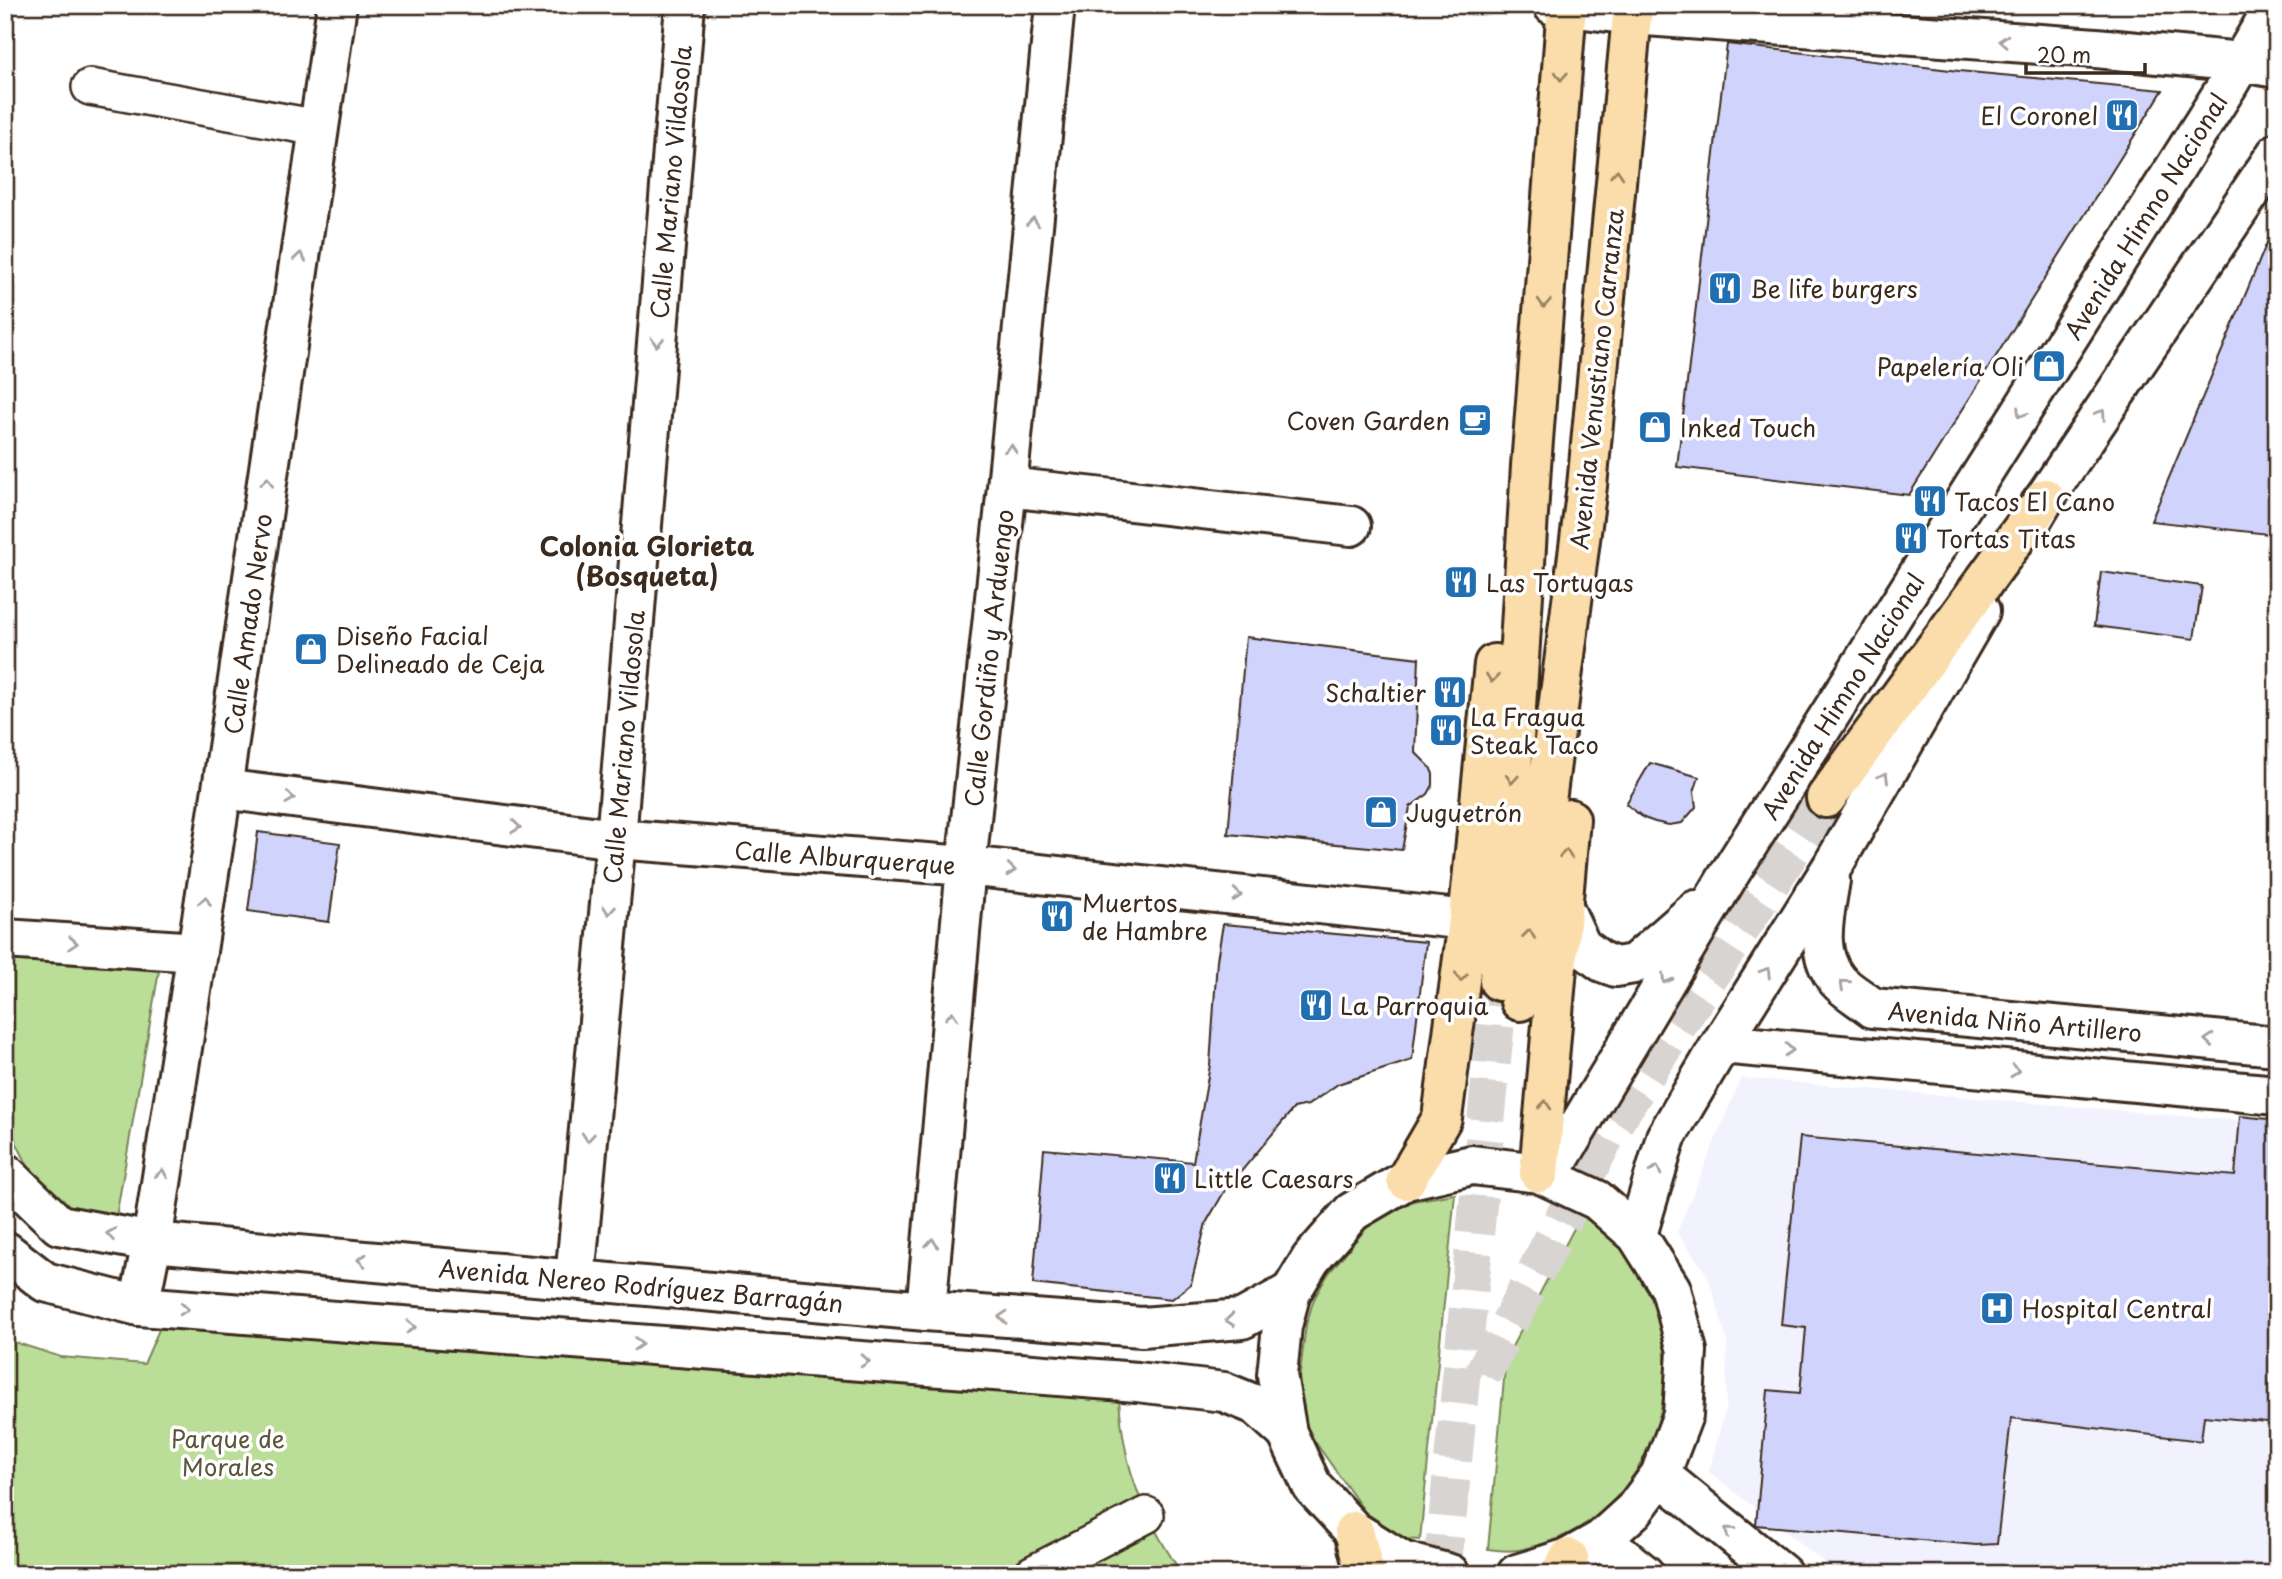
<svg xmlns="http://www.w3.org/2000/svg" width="2282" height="1579" viewBox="0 0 2282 1579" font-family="'Playpen Sans',sans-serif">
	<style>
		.built { fill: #f1f2fe }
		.green { fill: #badd97; stroke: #7a845a; stroke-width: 2 }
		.building { fill: #d0d3fb; stroke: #3b2a1e; stroke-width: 2 }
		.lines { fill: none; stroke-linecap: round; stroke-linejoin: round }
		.primary-tunnel { stroke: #d8d4d2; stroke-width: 38; stroke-dasharray: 38 19; stroke-linecap: butt }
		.pedestrian-casing { stroke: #3b2a1e; stroke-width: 40 }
		.minor-casing { stroke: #3b2a1e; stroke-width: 44 }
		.tertiary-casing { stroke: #3b2a1e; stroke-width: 44 }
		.secondary-casing { stroke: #3b2a1e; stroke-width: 44 }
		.primary-casing { stroke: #3b2a1e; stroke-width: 44 }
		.pedestrian { stroke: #fff; stroke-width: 35 }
		.minor { stroke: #fff; stroke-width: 38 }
		.tertiary { stroke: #fff; stroke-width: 38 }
		.secondary { stroke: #fff; stroke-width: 38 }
		.primary { stroke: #fbddab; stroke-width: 38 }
		.oneway { stroke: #a79f9a }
		.oneway2 { stroke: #9b8464 }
		.labels { text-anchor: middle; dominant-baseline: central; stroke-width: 7; stroke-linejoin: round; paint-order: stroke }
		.poi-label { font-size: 24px; fill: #3b2a1e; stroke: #fff; text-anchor: start }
		.street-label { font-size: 24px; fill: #3b2a1e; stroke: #fff }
		.park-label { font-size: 24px; fill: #5b573c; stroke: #fff }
		.neighbourhood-label { font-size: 26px; font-weight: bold; fill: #3b2a1e; stroke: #fff }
	</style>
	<rect width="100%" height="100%" fill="#fff"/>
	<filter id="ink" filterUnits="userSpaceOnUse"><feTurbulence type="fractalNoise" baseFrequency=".0143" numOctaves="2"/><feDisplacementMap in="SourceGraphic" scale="14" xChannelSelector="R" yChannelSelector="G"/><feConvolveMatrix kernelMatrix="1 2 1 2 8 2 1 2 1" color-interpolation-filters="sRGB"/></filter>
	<g filter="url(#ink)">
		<!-- built -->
		<path class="built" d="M1741,1078L2277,1124V1574H1839L1709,1472L1726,1406L1727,1340L1708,1276L1677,1232Z"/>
		<!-- green -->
		<path class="green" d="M5,959L159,971L115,1223L70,1217L36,1182L5,1120Z
			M1455,1194L1420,1540L1405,1539L1365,1512L1306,1429L1299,1380L1306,1325L1314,1299L1328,1274L1367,1227L1413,1201Z
			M1581,1215C1594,1225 1612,1235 1623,1248C1631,1257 1648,1287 1652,1299C1691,1392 1643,1513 1545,1543C1521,1550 1514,1553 1488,1549L1506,1358Z
			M161,1325L1119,1399C1124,1471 1142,1514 1182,1574H5V1339L61,1357L144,1364Z"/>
		<!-- building -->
		<path class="building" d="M1727,44L1959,71L2163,90L1909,495L1677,467Z
			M2276,221L2277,535L2151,521Z
			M2101,572L2202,586L2194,639L2094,626Z
			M1246,637L1419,658L1415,752L1430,767L1433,774V785L1428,794L1410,807L1402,850L1228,834Z
			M1650,763L1699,777L1694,792L1696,807L1682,823L1669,825L1655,822L1644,818L1626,804Z
			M258,832L340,843L329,922L248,911Z
			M1223,924L1426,942L1412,1060L1338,1084L1308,1105L1294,1108L1224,1192L1206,1223L1191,1284L1172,1299L1033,1284L1044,1149L1193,1162L1210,1065L1217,960Z
			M2240,1116L2277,1120V1423L2204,1416L2201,1441L2011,1418L1997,1544L1976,1545L1756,1525L1768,1390L1800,1393L1806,1328L1781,1325L1800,1137L2235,1176Z"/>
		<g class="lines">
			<!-- primary-tunnel -->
			<path class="primary-tunnel" d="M1483,1374L1607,1134L1826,798
				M1442,1574L1498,999"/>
			<!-- pedestrian casing -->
			<g class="pedestrian-casing">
				<path id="pedestrian" d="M90,87L319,128
					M1032,1574L1146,1515"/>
			</g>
			<!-- minor casing -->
			<g class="minor-casing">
				<path id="minor" d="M1553,5L1632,15L2096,48L2241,62L2277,68
					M1007,487L1351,526
					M222,789L616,839L966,866L1468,920
					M5,939L197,952
					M575,1279L616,839L685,5
					M139,1306L152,1242L222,789L337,5
					M926,1311L966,866L1007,487L1055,5"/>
			</g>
			<!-- tertiary casing -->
			<g class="tertiary-casing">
				<path id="tertiary" d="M5,1173L59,1225L152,1242L926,1311L1142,1327L1242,1319L1291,1292
					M5,1251L45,1282L139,1306L1137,1382L1224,1392L1256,1405L1287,1433"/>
			</g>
			<!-- secondary casing -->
			<g class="secondary-casing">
				<path id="secondary" d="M2029,525L2045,498L2277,153
					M1830,880C1825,914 1813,952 1838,981C1847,991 1862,999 1873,1008L2277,1046
					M1561,903L1581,946L1602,962L1616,967L1634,964L1696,910
					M1721,1044L2277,1095
					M1549,1176L1730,873L2227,86L2275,5
					M1637,1235L1666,1137L1721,1044L1832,867L1980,611
					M1660,1475L1782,1574
					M1601,1540L1644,1574
					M1450,1574L1402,1561L1354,1531L1312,1486L1287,1433L1277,1375L1282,1326L1291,1292L1311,1259L1352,1212L1406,1180L1472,1165L1539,1173L1597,1200L1637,1235L1671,1289L1687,1351L1683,1415L1660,1475L1634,1510L1601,1540L1569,1558L1517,1574"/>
			</g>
			<!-- primary casing -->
			<g class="primary-casing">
				<path id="primary" d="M1826,798L2045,498
					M1499,981L1531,466L1567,5
					M1520,1001L1587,486L1633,5
					M1539,1173L1570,819
					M1406,1180L1442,1118L1468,920L1494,664
					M1354,1531L1365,1574
					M1560,1574L1569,1558"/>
			</g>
			<!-- pedestrian -->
			<use href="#pedestrian" class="pedestrian"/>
			<!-- minor -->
			<use href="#minor" class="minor"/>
			<!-- tertiary -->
			<use href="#tertiary" class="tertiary"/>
			<!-- secondary -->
			<use href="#secondary" class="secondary"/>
			<!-- primary -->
			<use href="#primary" class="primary"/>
		</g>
		<!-- one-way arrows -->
		<defs><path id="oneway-chevron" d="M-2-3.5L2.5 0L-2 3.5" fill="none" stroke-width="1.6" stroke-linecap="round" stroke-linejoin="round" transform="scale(1.75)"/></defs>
		<g class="oneway">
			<use href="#oneway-chevron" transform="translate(2004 41) rotate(-176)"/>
			<use href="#oneway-chevron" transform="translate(1033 222) rotate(-84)"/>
			<use href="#oneway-chevron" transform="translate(300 257) rotate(-82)"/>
			<use href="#oneway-chevron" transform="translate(657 342) rotate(95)"/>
			<use href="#oneway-chevron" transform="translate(2021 413) rotate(122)"/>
			<use href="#oneway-chevron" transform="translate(2101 414) rotate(-56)"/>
			<use href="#oneway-chevron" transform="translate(1011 449) rotate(-84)"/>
			<use href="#oneway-chevron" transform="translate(267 482) rotate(-82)"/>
			<use href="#oneway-chevron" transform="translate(1884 777) rotate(-60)"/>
			<use href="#oneway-chevron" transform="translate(290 798) rotate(7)"/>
			<use href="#oneway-chevron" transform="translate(516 827) rotate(7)"/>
			<use href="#oneway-chevron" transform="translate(1011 870) rotate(6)"/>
			<use href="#oneway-chevron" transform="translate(1237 895) rotate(6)"/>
			<use href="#oneway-chevron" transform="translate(205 901) rotate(-81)"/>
			<use href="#oneway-chevron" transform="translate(609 910) rotate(95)"/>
			<use href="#oneway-chevron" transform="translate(73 943) rotate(4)"/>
			<use href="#oneway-chevron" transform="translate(1766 972) rotate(-58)"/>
			<use href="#oneway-chevron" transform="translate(1666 979) rotate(121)"/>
			<use href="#oneway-chevron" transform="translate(1844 984) rotate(-138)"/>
			<use href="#oneway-chevron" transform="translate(952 1016) rotate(-85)"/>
			<use href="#oneway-chevron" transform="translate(2209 1040) rotate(-175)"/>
			<use href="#oneway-chevron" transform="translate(1789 1050) rotate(5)"/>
			<use href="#oneway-chevron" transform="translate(2015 1071) rotate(5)"/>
			<use href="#oneway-chevron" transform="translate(588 1137) rotate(95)"/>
			<use href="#oneway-chevron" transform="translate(1656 1170) rotate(-74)"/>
			<use href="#oneway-chevron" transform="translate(162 1174) rotate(-81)"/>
			<use href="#oneway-chevron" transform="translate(111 1234) rotate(-170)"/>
			<use href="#oneway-chevron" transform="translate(932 1243) rotate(-85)"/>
			<use href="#oneway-chevron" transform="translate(362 1260) rotate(-175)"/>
			<use href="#oneway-chevron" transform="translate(184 1309) rotate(4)"/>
			<use href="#oneway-chevron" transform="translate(1003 1317) rotate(-176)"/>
			<use href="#oneway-chevron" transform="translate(1230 1320) rotate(175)"/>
			<use href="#oneway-chevron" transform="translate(411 1327) rotate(4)"/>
			<use href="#oneway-chevron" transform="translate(638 1344) rotate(4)"/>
			<use href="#oneway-chevron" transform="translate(865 1361) rotate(4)"/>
			<use href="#oneway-chevron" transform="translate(1729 1531) rotate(-141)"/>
		</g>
		<g class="oneway2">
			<use href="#oneway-chevron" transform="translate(1561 76) rotate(94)"/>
			<use href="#oneway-chevron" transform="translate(1617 174) rotate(-85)"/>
			<use href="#oneway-chevron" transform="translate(1544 303) rotate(94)"/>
			<use href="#oneway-chevron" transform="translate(1492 678) rotate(96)"/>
			<use href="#oneway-chevron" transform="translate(1512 779) rotate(94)"/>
			<use href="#oneway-chevron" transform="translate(1566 854) rotate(-84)"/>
			<use href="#oneway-chevron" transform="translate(1529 934) rotate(-83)"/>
			<use href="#oneway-chevron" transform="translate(1461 977) rotate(97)"/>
			<use href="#oneway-chevron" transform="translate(1545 1105) rotate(-85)"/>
		</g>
	</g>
	<!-- icons -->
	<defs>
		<g id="restaurant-square" transform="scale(1.75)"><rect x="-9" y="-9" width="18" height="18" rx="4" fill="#1f6fb2" stroke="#fff"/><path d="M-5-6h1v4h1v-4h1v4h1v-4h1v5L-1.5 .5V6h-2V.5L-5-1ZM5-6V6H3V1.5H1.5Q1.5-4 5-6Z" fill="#fff"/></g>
		<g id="shop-square" transform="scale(1.75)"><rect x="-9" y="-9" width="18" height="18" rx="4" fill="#1f6fb2" stroke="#fff"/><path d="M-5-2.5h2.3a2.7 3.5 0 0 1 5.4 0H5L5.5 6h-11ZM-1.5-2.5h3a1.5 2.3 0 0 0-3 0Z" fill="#fff"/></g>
		<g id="cafe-square" transform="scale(1.75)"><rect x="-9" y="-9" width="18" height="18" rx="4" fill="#1f6fb2" stroke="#fff"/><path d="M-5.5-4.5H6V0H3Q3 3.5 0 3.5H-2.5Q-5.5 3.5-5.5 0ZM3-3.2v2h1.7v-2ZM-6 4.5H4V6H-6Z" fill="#fff"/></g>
		<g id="hospital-square" transform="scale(1.75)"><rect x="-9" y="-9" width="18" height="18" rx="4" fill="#1f6fb2" stroke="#fff"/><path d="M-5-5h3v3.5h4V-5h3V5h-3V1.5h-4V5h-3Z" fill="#fff"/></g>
	</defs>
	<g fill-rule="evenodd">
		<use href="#restaurant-square" x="2122" y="115"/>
		<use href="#restaurant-square" x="1725" y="288"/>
		<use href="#shop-square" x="2049" y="366"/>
		<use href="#cafe-square" x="1475" y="420"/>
		<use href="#shop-square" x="1655" y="427"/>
		<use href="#restaurant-square" x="1930" y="501"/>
		<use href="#restaurant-square" x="1911" y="538"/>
		<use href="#restaurant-square" x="1461" y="582"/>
		<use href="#shop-square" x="311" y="649"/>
		<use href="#restaurant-square" x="1450" y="692"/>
		<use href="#restaurant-square" x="1446" y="730"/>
		<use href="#shop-square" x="1381" y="812"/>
		<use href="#restaurant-square" x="1057" y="916"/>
		<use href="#restaurant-square" x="1316" y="1005"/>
		<use href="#restaurant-square" x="1170" y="1178"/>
		<use href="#hospital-square" x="1997" y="1308"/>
	</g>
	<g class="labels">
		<!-- poi labels -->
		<g class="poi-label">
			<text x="2098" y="115" text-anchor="end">El Coronel</text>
			<text x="1750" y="288">Be life burgers</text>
			<text x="2024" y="366" text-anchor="end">Papelería Oli</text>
			<text x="1450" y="420" text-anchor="end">Coven Garden</text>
			<text x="1680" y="427">Inked Touch</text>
			<text x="1954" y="501">Tacos El Cano</text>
			<text x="1936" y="538">Tortas Titas</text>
			<text x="1486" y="582">Las Tortugas</text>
			<text x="336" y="635">Diseño Facial<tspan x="336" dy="28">Delineado de Ceja</tspan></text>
			<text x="1426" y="692" text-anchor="end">Schaltier</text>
			<text x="1470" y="716">La Fragua<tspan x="1470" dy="28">Steak Taco</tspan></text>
			<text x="1406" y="812">Juguetrón</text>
			<text x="1082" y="902">Muertos<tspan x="1082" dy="28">de Hambre</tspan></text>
			<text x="1340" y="1005">La Parroquia</text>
			<text x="1194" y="1178">Little Caesars</text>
			<text x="2022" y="1308">Hospital Central</text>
		</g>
		<!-- street labels -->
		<g class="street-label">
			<text transform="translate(670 182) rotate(-85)">Calle Mariano Vildosola</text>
			<text transform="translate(2145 216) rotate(-58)">Avenida Himno Nacional</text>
			<text transform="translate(1596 379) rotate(-84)">Avenida Venustiano Carranza</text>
			<text transform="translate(247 624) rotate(-82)">Calle Amado Nervo</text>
			<text transform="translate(988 658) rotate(-84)">Calle Gordiño y Arduengo</text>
			<text transform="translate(1842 696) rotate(-58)">Avenida Himno Nacional</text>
			<text transform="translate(623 747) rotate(-85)">Calle Mariano Vildosola</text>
			<text transform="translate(845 857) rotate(4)">Calle Alburquerque</text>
			<text transform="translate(2015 1021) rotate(5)">Avenida Niño Artillero</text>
			<text transform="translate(641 1285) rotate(5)">Avenida Nereo Rodríguez Barragán</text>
		</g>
		<!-- park labels -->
		<g class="park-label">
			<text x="228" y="1438">Parque de<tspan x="228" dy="28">Morales</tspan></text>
		</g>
		<!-- neighbourhood labels -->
		<g class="neighbourhood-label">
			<text x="647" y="545">Colonia Glorieta<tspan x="647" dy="30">(Bosqueta)</tspan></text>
		</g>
	</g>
	<!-- margin -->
	<rect width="2282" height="1579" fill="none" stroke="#fff" stroke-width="28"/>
	<rect x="14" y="14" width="2254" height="1551" fill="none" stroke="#3b2a1e" stroke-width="2.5" filter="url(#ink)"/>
	<!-- scale -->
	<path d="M2026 63v10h119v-10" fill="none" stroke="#3b2a1e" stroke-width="3.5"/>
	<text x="2037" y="63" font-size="21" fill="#3b2a1e" stroke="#ffffff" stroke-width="5" paint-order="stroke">20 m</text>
</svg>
